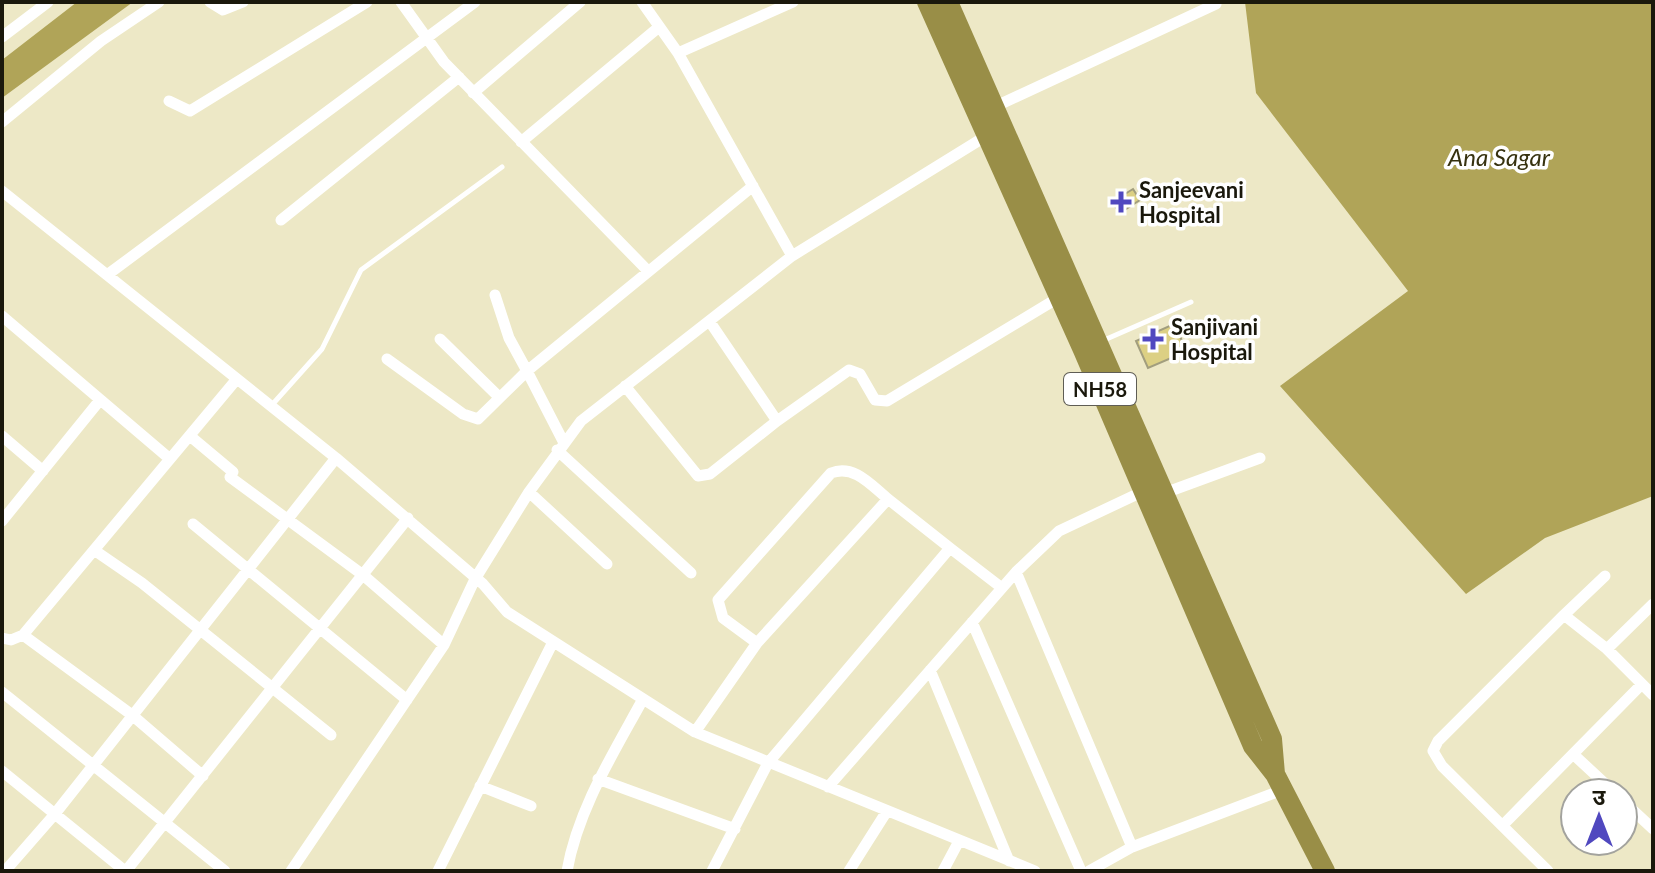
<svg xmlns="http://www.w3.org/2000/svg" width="1655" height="873" viewBox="0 0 1655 873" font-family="Lato,'Noto Sans Devanagari',sans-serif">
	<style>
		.water { fill: #b0a458 }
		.building { fill: #dcd084; stroke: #a29e7e; stroke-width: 2 }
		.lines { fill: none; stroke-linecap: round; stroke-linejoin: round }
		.lane { stroke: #fff; stroke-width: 5 }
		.street { stroke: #fff; stroke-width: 11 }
		.highway { stroke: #998e47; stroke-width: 20 }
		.poi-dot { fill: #5048bf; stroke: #fff; stroke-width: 3 }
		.labels { text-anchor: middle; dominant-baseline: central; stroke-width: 7; stroke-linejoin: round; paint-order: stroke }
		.shield { fill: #fff; stroke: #5f5d55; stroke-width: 2 }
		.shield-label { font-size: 20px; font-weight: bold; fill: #1a180c }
		.poi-label { font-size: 22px; font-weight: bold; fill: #1a180c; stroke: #fff; text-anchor: start }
		.water-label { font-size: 24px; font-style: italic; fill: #373210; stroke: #fff }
	</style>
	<rect width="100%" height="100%" fill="#ede8c6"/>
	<!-- water -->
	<path class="water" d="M77,2H133L2,98V60Z
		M1245,2H1653V496L1545,538L1466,594L1280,386L1408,291L1256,93Z"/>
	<!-- building -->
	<path class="building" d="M1133,189L1140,200L1120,213L1112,202Z
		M1174,324L1185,347L1174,352L1176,356L1148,368L1136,341Z"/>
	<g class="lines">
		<!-- lane -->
		<path class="lane" d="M1102,341L1191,302
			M271,406L322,349L361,270L502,167"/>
		<!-- street -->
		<path class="street" d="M210,2L223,10L243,2
			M401,2L444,62L648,271
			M642,2L678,53L793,2
			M2,37L48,2
			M678,53L792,256
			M473,93L580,2
			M169,101L190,111L367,2
			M992,108L1216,4
			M2,122L101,41L159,2
			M521,142L659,27
			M2,191L336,458L483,584L507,612L695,732L1035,871
			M281,220L459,77
			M107,275L475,2
			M2,316L170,459
			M710,322L777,421L849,370L860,374L875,400L887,401L1058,298
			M440,339L499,397
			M387,359L463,414L478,419L527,371L509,338L495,295
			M625,386L698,476L710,474L777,421
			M2,436L43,471
			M190,436L233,472
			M563,441L527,371L753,186
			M557,450L691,573
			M230,477L363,575L444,645
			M529,492L607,564
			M1162,494L1260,458
			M2,521L100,400
			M193,524L407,700
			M94,550L142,583L331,735
			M1016,572L1059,531L1146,490
			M1564,615L1605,576
			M972,622L1081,871
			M23,635L132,715L203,776
			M2,638L11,640L23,635L236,380
			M757,643L723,618L718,600L831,473C854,464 871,485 888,499
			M1607,649L1653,604
			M930,670L1009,861
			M2,692L225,871
			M695,732L757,643L888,499L950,548
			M1573,754L1615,793
			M2,771L125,871
			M598,779L735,829
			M480,786L531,806
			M828,787L1016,572L1132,847L1282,790
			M1623,801L1653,829
			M1503,825L1642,684
			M5,871L54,815L336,458
			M126,871L408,518
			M291,871L444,645L475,579L529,492L581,421L792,256L991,133
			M438,871L553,642
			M567,871C578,809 613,754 643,699
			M712,871L768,763L950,548L1002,588
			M849,871L887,811
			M943,871L959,841
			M1089,871L1132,847
			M1548,871L1442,766L1433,751L1438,741L1564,615L1607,649L1653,695"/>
		<!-- highway -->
		<path class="highway" d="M927,2L1083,350L1253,746L1275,774L1325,871
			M948,2L1272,739L1275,774"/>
	</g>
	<!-- markers -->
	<g class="poi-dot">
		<path d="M1117 190h8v8h8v8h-8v8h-8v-8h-8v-8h8z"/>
		<path d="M1149 327h8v8h8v8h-8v8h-8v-8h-8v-8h8z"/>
	</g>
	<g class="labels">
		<!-- shield labels -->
		<rect class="shield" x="1064" y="373" width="72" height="32" rx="6"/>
		<g class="shield-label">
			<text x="1100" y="389">NH58</text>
		</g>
		<!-- poi labels -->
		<g class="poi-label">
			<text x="1139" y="189">Sanjeevani<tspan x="1139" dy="25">Hospital</tspan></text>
			<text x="1171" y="326">Sanjivani<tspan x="1171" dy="25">Hospital</tspan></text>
		</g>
		<!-- water labels -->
		<g class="water-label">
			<text x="1499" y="156">Ana Sagar</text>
		</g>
	</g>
	<!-- border -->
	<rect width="1655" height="873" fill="none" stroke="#1a180c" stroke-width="8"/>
	<!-- north arrow -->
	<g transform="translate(1599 817)"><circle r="38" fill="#ffffff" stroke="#a3a39e" stroke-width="2"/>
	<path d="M0-6L14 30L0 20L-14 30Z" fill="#5048bf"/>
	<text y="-12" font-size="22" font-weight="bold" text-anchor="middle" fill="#1a180c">उ</text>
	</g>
</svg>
